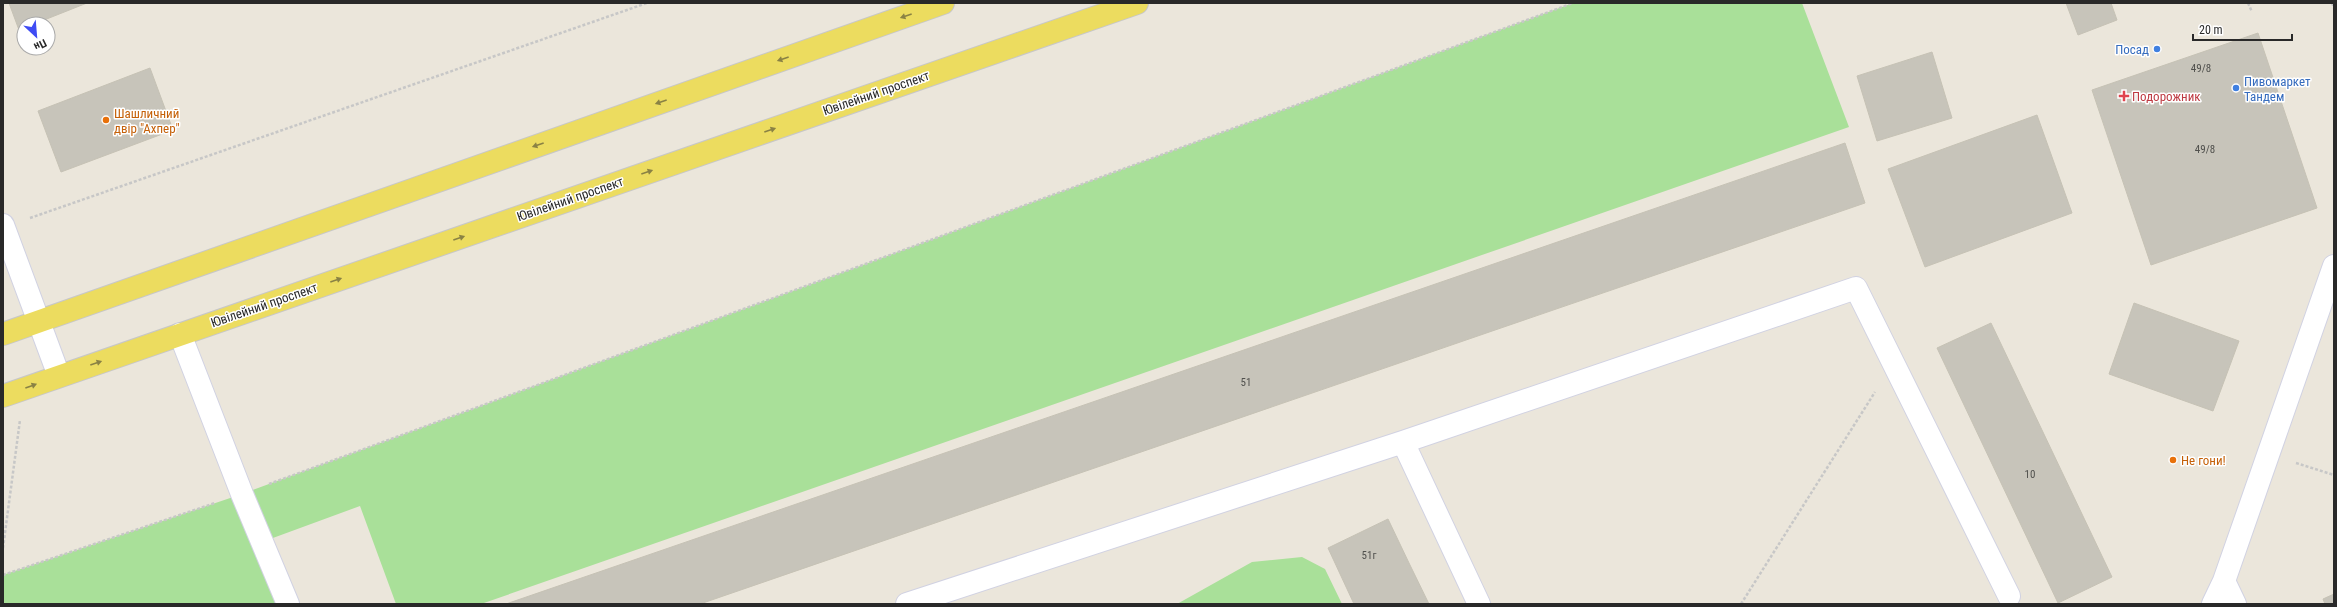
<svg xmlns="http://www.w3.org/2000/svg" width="2337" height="607" viewBox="0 0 2337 607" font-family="'Roboto Condensed',sans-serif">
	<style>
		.green { fill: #a9e099 }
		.building { fill: #c7c4ba; stroke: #c6c2b5 }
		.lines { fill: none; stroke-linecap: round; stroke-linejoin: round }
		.minor-casing { stroke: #d1d2e2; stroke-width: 24 }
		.major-casing { stroke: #c7c7c7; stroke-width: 24 }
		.path { stroke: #c7c7c7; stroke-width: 2.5; stroke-dasharray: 3 2; stroke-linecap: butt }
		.minor { stroke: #fff; stroke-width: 22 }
		.major { stroke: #ecdc5f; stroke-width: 22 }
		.oneway { fill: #8a8244 }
		.shop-dot { fill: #3f7fe0; stroke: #fff; stroke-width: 1.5 }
		.health-dot { fill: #e0444e; stroke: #fff; stroke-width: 1.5 }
		.food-dot { fill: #e8710a; stroke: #fff; stroke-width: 1.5 }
		.labels { text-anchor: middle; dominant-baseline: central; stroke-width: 3; stroke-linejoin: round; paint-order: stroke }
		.number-label { font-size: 11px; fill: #50504d }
		.shop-label { font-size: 13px; fill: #366cbe; stroke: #fff; text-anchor: end }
		.street-label { font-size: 13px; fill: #292929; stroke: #fff }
		.health-label { font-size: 13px; fill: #be3a42; stroke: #fff; text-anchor: start }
		.food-label { font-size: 13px; fill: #c56008; stroke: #fff; text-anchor: start }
	</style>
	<rect width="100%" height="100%" fill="#ebe6db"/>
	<!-- green -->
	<path class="green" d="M1573,3H1802L1849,127L481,604H396L360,506L262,542L288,604H3V575L242,494Z
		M1302,557L1325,569L1342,604H1177L1252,562Z"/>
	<!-- building -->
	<path class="building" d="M9,3H87L34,24H24V28L19,30Z
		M2066,3H2111L2117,20L2078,35Z
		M2258,33L2317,208L2151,265L2092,90Z
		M1932,52L1952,118L1877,141L1857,76Z
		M150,68L173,130L61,172L38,111Z
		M2037,115L2072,213L1925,267L1888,169Z
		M1845,143L1865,203L1498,329L700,604H506Z
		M2134,303L2239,341L2213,411L2109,374Z
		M1991,323L2112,577L2058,603L1937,348Z
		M1388,519L1409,563L1429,604H1354L1328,548Z
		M2334,594V604H2325L2323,599Z"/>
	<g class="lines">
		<!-- minor casing -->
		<g class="minor-casing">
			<path id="minor" d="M3,225L59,376
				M180,334L242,494L288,604
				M1403,442L1479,604
				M2224,581L2235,604
				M907,604L1403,442L1856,288L2009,596
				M2213,604L2224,581L2334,266"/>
		</g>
		<!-- major casing -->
		<g class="major-casing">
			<path id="major" d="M3,334L943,3
				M3,396L1137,3"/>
		</g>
		<!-- path -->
		<path class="path" d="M2248,3L2252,12
			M2332,3L2334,8
			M30,218L647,3
			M2296,463L2334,475
			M269,484L1573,3
			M3,548L20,420
			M3,575L215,503
			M1741,604L1875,392"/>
		<!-- minor -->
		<use href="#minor" class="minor"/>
		<!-- major -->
		<use href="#major" class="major"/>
	</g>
	<!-- one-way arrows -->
	<defs><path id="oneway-solid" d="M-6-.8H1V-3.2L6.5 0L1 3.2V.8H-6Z"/></defs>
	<g class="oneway">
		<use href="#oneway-solid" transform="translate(906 16) rotate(161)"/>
		<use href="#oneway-solid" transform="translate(783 59) rotate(161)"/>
		<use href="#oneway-solid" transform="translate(661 102) rotate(161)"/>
		<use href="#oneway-solid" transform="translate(770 130) rotate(-19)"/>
		<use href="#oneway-solid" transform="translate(538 145) rotate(161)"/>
		<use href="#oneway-solid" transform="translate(647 172) rotate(-19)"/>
		<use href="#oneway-solid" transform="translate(459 238) rotate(-19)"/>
		<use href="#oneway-solid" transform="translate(336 280) rotate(-19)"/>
		<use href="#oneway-solid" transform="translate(96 363) rotate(-19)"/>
		<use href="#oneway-solid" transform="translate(31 386) rotate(-20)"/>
	</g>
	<!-- markers -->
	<g class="shop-dot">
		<circle cx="2157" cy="49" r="4"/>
		<circle cx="2236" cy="88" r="4"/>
	</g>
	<path class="health-dot" d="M2122 90h4v4h4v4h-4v4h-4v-4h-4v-4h4z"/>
	<g class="food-dot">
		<circle cx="106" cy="120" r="4"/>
		<circle cx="2173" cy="460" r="4"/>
	</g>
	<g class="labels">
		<!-- number labels -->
		<g class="number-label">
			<text x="2201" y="68">49/8</text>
			<text x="2205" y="149">49/8</text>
			<text x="1246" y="382">51</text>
			<text x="2030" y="474">10</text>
			<text x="1369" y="555">51г</text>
		</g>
		<!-- shop labels -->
		<g class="shop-label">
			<text x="2149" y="49">Посад</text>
			<text x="2244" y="81" text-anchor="start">Пивомаркет<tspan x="2244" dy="15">Тандем</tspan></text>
		</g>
		<!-- street labels -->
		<g class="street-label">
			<text transform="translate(876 93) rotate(-19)">Ювілейний проспект</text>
			<text transform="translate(570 199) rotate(-19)">Ювілейний проспект</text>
			<text transform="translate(264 305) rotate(-19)">Ювілейний проспект</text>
		</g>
		<!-- health labels -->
		<g class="health-label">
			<text x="2132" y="96">Подорожник</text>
		</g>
		<!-- food labels -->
		<g class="food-label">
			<text x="114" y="113">Шашличний<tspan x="114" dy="15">двір "Ахпер"</tspan></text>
			<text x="2181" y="460">Не гони!</text>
		</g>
	</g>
	<!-- border -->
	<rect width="2337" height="607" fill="none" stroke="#292929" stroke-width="8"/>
	<!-- north arrow -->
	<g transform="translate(36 36) rotate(154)"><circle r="19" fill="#ffffff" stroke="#a9a9a9"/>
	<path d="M0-3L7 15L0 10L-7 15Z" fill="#3f4cf4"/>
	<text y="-6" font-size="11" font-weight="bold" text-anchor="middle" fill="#292929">Пн</text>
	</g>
	<!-- scale -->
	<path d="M2193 34v6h99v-6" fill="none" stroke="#292929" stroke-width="2"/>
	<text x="2199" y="34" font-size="12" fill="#292929" stroke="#ffffff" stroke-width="3" paint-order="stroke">20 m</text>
</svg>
